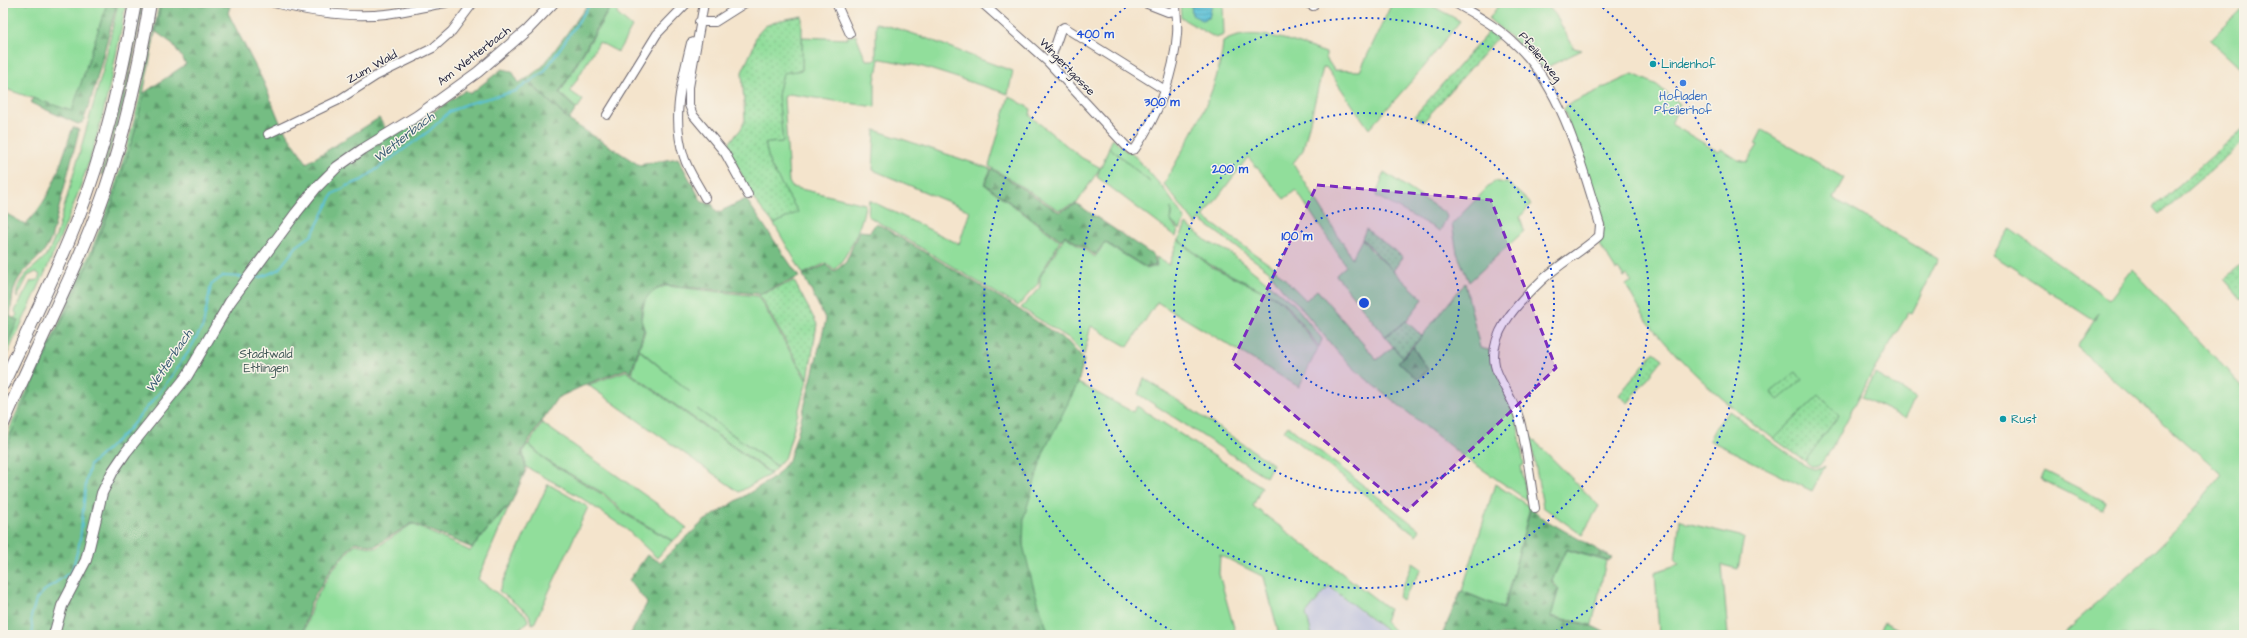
<svg xmlns="http://www.w3.org/2000/svg" width="2247" height="638" viewBox="0 0 2247 638" font-family="'Architects Daughter',sans-serif">
	<style>
		.industrial { fill: #c0c2dd }
		.green { fill: #91de9b; stroke: #5a806b }
		.forest { fill: url(#forest-firs); stroke: #4b705f }
		.garden { fill: url(#garden-dots); stroke: #5a806b }
		.water { fill: url(#water-rules); stroke: #3e7289 }
		.lines { fill: none; stroke-linecap: round; stroke-linejoin: round }
		.stream { stroke: #5ac1d7; stroke-width: 2 }
		.minor-casing { stroke: #6c666e; stroke-width: 10 }
		.major-casing { stroke: #6c666e; stroke-width: 12 }
		.highway-casing { stroke: #6c666e; stroke-width: 14 }
		.minor { stroke: #fff; stroke-width: 8 }
		.major { stroke: #fff; stroke-width: 10 }
		.highway { stroke: #fff; stroke-width: 12 }
		.marked { fill: #7b2cbf; fill-opacity: 0.2; stroke: #7b2cbf; stroke-width: 3; stroke-dasharray: 8 5; stroke-linejoin: round }
		.ring { fill: none; stroke: #1d4ed8; stroke-width: 2; stroke-dasharray: 2 4 }
		.culture-dot { fill: #0f9aa8; stroke: #f7f3e8; stroke-width: 1.5 }
		.shop-dot { fill: #3f7fe0; stroke: #f7f3e8; stroke-width: 1.5 }
		.labels { text-anchor: middle; dominant-baseline: central; stroke-width: 3; stroke-linejoin: round; paint-order: stroke }
		.street-label { font-size: 12px; fill: #22223b; stroke: #f7f3e8 }
		.culture-label { font-size: 12px; fill: #0d838f; stroke: #f7f3e8; text-anchor: start }
		.shop-label { font-size: 12px; fill: #366cbe; stroke: #f7f3e8 }
		.park-label { font-size: 12px; fill: #435a58; stroke: #f7f3e8 }
		.water-label { font-size: 13px; font-style: italic; fill: #365a72; stroke: #f7f3e8 }
		.centre { fill: #1d4ed8; stroke: #f7f3e8; stroke-width: 2 }
		.ring-label { font-size: 12px; text-anchor: middle; font-weight: bold; fill: #1d4ed8; stroke: #f7f3e8; stroke-width: 3; stroke-linejoin: round; paint-order: stroke }
	</style>
	<defs>
		<pattern id="forest-firs" width="22" height="20" patternUnits="userSpaceOnUse"><rect width="22" height="20" fill="#74bd83"/><path d="M5 1l3.5 6h-7zM16 11l3.5 6h-7z" fill="#5f996c"/></pattern>
		<pattern id="garden-dots" width="8" height="8" patternUnits="userSpaceOnUse"><rect width="8" height="8" fill="#91de9b"/><path d="M2 2h.1M6 6h.1" fill="none" stroke="#7dbe86" stroke-width="1.8" stroke-linecap="round"/></pattern>
		<pattern id="water-rules" width="6" height="5" patternUnits="userSpaceOnUse"><rect width="6" height="5" fill="#5ac1d7"/><path d="M0 2.5h6" fill="none" stroke="#4a9cb0"/></pattern>
	</defs>
	<rect width="100%" height="100%" fill="#f7f3e8"/>
	<filter id="ink" filterUnits="userSpaceOnUse"><feTurbulence type="fractalNoise" baseFrequency=".025" numOctaves="2"/><feDisplacementMap in="SourceGraphic" scale="8" xChannelSelector="R" yChannelSelector="G"/><feConvolveMatrix kernelMatrix="1 2 1 2 8 2 1 2 1" color-interpolation-filters="sRGB"/></filter>
	<filter id="wash" filterUnits="userSpaceOnUse"><feTurbulence type="fractalNoise" baseFrequency=".012" numOctaves="4" result="noise"/><feDisplacementMap in="SourceGraphic" scale="16" xChannelSelector="R" yChannelSelector="G"/><feGaussianBlur stdDeviation="0.9" result="paint"/><feColorMatrix in="noise" values="0 0 0 0 0 0 0 0 0 0 0 0 0 0 0 0 0 1.4 0 .05"/><feComposite in="paint" operator="in"/></filter>
	<g filter="url(#wash)">
		<rect width="100%" height="100%" fill="#f4e4cc"/>
		<!-- industrial -->
		<path class="industrial" d="M1329,586L1391,635H1312L1306,614Z"/>
		<!-- green -->
		<path class="green" d="M3,3H107L72,112L3,88Z
			M118,3H126C115,64 103,124 82,182C60,244 31,303 3,363V353L18,321L14,318L17,315L15,311L31,281L38,280L40,275L36,272L28,276L17,298C14,277 38,267 48,253C51,248 53,241 56,236L103,70Z
			M141,3H143L126,94L103,174L101,175L127,81Z
			M159,3H161L138,120L116,193L86,269L19,413L10,438L3,464C3,435 20,406 32,380C52,337 72,296 90,253C124,172 144,89 159,3Z
			M613,3H619L617,14L632,27L618,52L599,42L570,91L583,100L577,109L560,93Z
			M1180,3H1191V6L1209,18L1212,3H1223L1224,35L1216,38L1181,18Z
			M1392,3H1427L1460,21L1424,67L1369,129L1326,67L1323,68L1303,150L1293,163L1352,258L1362,239L1371,250L1423,299L1406,321L1385,336L1336,275L1346,266L1296,190L1284,199L1248,157L1203,217L1273,267L1306,300L1317,290L1377,360L1393,347L1402,357L1398,362L1418,380L1428,370L1413,347L1465,283L1480,348L1492,351L1518,426L1524,465L1521,466L1527,500L1460,454L1360,374L1340,355L1298,304L1283,290L1269,271L1200,220L1196,225L1164,184C1188,139 1219,94 1223,42C1252,24 1297,43 1326,53V58L1334,70L1360,71Z
			M1500,3H1545L1555,14L1574,48L1582,50L1543,69L1536,59L1489,19Z
			M2244,6V72L2210,40Z
			M876,23C924,34 967,56 1013,71L1008,94L923,67L882,59H879L875,81V107L789,94L784,97L789,182L792,187L865,204C863,224 848,257 834,270L826,263L803,274L774,224L798,212L770,165L765,143L783,142L778,95L783,73L802,70V37L848,39L847,37L856,35L866,60H876Z
			M1633,74L1657,85L1680,104L1671,124L1719,152L1721,149L1738,160L1747,162L1758,145L1755,144L1762,130L1844,178L1833,198L1938,259L1916,305L1912,313L1909,312L1868,380L1831,450L1819,466H1811L1805,461L1839,415L1819,395L1774,439C1727,405 1684,368 1648,322C1640,311 1633,298 1626,285L1632,281L1627,275L1624,277L1618,269L1616,270L1600,245L1599,241L1604,227L1564,109L1565,106Z
			M1009,96L1031,109L1030,116L1082,158L1101,168L1109,147L1150,182L1109,147L1113,138L1126,151L1131,152L1164,189L1185,219L1180,230L1171,221V208L1170,221L1178,230L1176,237L1097,177L1100,168L1077,203L1059,210L989,166Z
			M875,130L991,169L984,184L1060,241L1039,277L1038,284L1018,306L868,216L869,200L959,244L970,211L873,170Z
			M1384,172L1445,213L1447,217L1440,231L1376,196Z
			M1494,181L1505,183L1506,181L1531,204L1520,217L1524,231L1469,282L1457,253L1452,224Z
			M1186,224L1208,242L1229,252L1294,304L1322,339L1319,347L1288,306L1277,298L1209,264L1179,240Z
			M2010,228L2109,300L2132,270L2244,388V635H2061L2141,564L2178,528L2222,474L2077,347L2099,313L2093,320L1993,255Z
			M1065,236L1095,257L1105,243L1147,269L1157,266L1156,257L1169,265L1178,240L1210,266L1277,298L1288,308L1318,348L1299,387L1157,302L1128,347L1091,326L1084,355L1070,339L1021,308L1040,287V277Z
			M665,286L758,296L807,381L786,456L777,466L697,409L777,467L771,473L632,374L639,350L690,392L639,349L645,331L641,320L645,299L652,292Z
			M626,371L771,474L739,492L588,385Z
			M1875,374L1916,398L1904,418L1862,397Z
			M1144,378L1273,464L1266,477L1138,394Z
			M1078,383L1133,412L1137,406L1262,487L1253,506L1389,609L1385,621L1399,635H1392L1329,586L1306,614L1312,635H1279L1264,577L1220,555L1219,574L1236,635H1049C1041,610 1025,571 1023,545C1018,493 1055,428 1078,383Z
			M1729,411L1801,463C1810,468 1816,472 1825,466L1812,491L1709,440L1715,428Z
			M542,423L656,503L687,528L673,541L624,512L603,493L546,460L529,444Z
			M1288,426L1420,530L1416,535L1284,431Z
			M1530,436L1599,506L1582,535L1543,507Z
			M528,444L546,461L602,494L623,513L672,541L657,558L626,529L577,495L526,467L523,451Z
			M2045,471L2106,502L2102,510L2041,479Z
			M548,484L588,507L534,624L531,623L529,614L499,591Z
			M1495,484L1530,507L1514,571L1503,608L1462,591Z
			M505,509H508L478,579L526,615L528,621L524,626L507,635H303L313,603L332,570L355,544L376,548L412,524L470,551Z
			M1680,519L1686,523L1744,537L1738,569L1722,565L1728,635H1659L1655,572L1679,564L1675,560Z
			M1566,550L1606,561L1592,625L1551,616L1559,589L1552,581Z
			M1413,563L1422,569L1402,600L1398,597Z
			M1884,622L1910,635H1889L1880,629Z"/>
		<!-- forest -->
		<path class="forest" d="M107,3H117L94,90L83,122L78,124L31,103L33,98L72,111Z
			M161,3H231L228,13L264,83L281,125L307,163L379,118L391,137L415,124L466,90L470,94L502,69L512,71L519,83L525,79L570,121L639,165L678,158L702,202L712,204L717,213L746,199L799,277L759,294L665,285C645,291 636,311 644,330L631,373L626,369L587,384L557,398L522,451L526,470L509,508H505L472,548L412,523L375,546L355,542L331,569L311,602L302,635H3V464L10,438L19,413L86,269L110,210L134,134L144,93L186,64L173,44L156,32Z
			M589,3H612L559,93L576,109L569,120L526,79L543,66Z
			M73,127L79,130L51,239C44,258 28,263 18,280C12,290 12,304 10,316L18,321L3,353V212L25,224C53,199 61,161 73,127Z
			M992,169L1059,212L1077,204L1154,256L1156,265L1147,268L1105,242L1095,255L1065,235L1061,240L985,184Z
			M876,223L1006,301L1068,342L1084,360L1078,383L1044,451L1024,517L1023,545L1034,589L1049,635H630L647,603L629,580L647,555L660,562L704,521L775,477L789,460L798,432L826,320L803,275L826,265L834,272L846,262L859,231L870,232Z
			M1413,347L1428,370L1418,380L1398,362Z
			M1531,507L1542,518L1612,558L1608,561L1566,549L1551,582L1558,589L1551,617L1592,626L1610,635H1442L1461,591L1504,609Z"/>
		<!-- garden -->
		<path class="garden" d="M802,16V70L783,73L778,95L783,142L765,143L770,165L798,212L774,224L755,201L735,162L724,149L741,129L745,120L742,72L753,48L756,36L765,26L781,20Z
			M1492,28L1500,35L1423,122L1415,115Z
			M2244,128V141L2160,214L2154,207Z
			M1366,229L1403,257L1393,271L1362,238Z
			M2244,262V302L2224,279Z
			M794,281L817,324L808,380L759,295Z
			M1406,321L1422,336L1402,357L1385,337Z
			M1654,352L1663,359L1628,403L1619,395Z
			M1796,372L1802,380L1778,400L1771,392Z
			M1819,395L1839,415L1805,461L1774,439Z"/>
		<!-- water -->
		<path class="water" d="M1191,3H1212L1209,18L1202,20L1192,15Z"/>
		<g class="lines">
			<!-- stream -->
			<path class="stream" d="M253,278L261,277L278,270L297,246L312,235L333,194L347,186L362,180L429,131L449,112L466,104L516,91L544,72L591,3
				M33,635L31,617L36,600L44,591L72,571L80,541L86,482L90,465L127,431L160,392L189,351L203,326L211,285L223,276L244,277"/>
		</g>
	</g>
	<g filter="url(#ink)">
		<g class="lines">
			<!-- minor casing -->
			<g class="minor-casing">
				<path id="minor" d="M274,3C310,12 349,18 386,14C406,12 426,6 446,3
					M704,3L689,87V105L693,115L725,153L748,195
					M836,3L850,34
					M982,3L1048,62L1126,146L1131,150L1135,149C1158,115 1174,75 1177,34C1178,24 1176,13 1176,3
					M1145,3L1168,12L1176,11
					M1307,3L1313,6
					M1455,3C1476,15 1496,26 1513,42C1561,84 1582,165 1600,225L1599,236C1581,252 1559,264 1541,281C1518,303 1482,339 1498,374C1505,390 1515,403 1520,421C1527,449 1530,479 1535,508
					M323,12L330,3
					M699,22H715L745,3
					M694,42L691,43C682,81 671,117 684,157C688,171 698,184 705,198
					M1048,62L1051,58L1061,29L1064,27L1165,90
					M607,115L657,34L687,3
					M268,134L337,101L376,76L433,48L452,31L473,3"/>
			</g>
			<!-- major casing -->
			<g class="major-casing">
				<path id="major" d="M54,635L62,606L86,560L102,493L113,471L126,452L187,376L230,302L296,213L316,188L337,167L363,149L417,116L478,72L527,30L553,3"/>
			</g>
			<!-- highway casing -->
			<g class="highway-casing">
				<path id="highway" d="M3,384C28,330 55,276 77,220C105,150 121,77 135,3
					M3,424C36,346 77,271 105,191C126,129 139,67 150,3"/>
			</g>
			<!-- minor -->
			<use href="#minor" class="minor"/>
			<!-- major -->
			<use href="#major" class="major"/>
			<!-- highway -->
			<use href="#highway" class="highway"/>
		</g>
	</g>
	<!-- marked area -->
	<path class="marked" d="M1317,185L1491,200L1556,368L1407,511L1232,362Z"/>
	<!-- distance rings -->
	<g class="ring">
		<circle cx="1364" cy="303" r="95"/>
		<circle cx="1364" cy="303" r="190"/>
		<circle cx="1364" cy="303" r="285"/>
		<path d="M1177 634A380 380 0 0 1 1130 4M1598 4A380 380 0 0 1 1551 634"/>
	</g>
	<!-- markers -->
	<g class="culture-dot">
		<circle cx="1653" cy="64" r="4"/>
		<circle cx="2003" cy="419" r="4"/>
	</g>
	<circle class="shop-dot" cx="1683" cy="83" r="4"/>
	<g class="labels">
		<!-- street labels -->
		<g class="street-label">
			<text transform="translate(474 56) rotate(-38)">Am Wetterbach</text>
			<text transform="translate(1540 57) rotate(51)">Pfeilerweg</text>
			<text transform="translate(372 67) rotate(-29)">Zum Wald</text>
			<text transform="translate(1067 67) rotate(46)">Wingertgasse</text>
		</g>
		<!-- culture labels -->
		<g class="culture-label">
			<text x="1661" y="64">Lindenhof</text>
			<text x="2011" y="419">Rust</text>
		</g>
		<!-- shop labels -->
		<g class="shop-label">
			<text x="1683" y="96">Hofladen<tspan x="1683" dy="14">Pfeilerhof</tspan></text>
		</g>
		<!-- park labels -->
		<g class="park-label">
			<text x="266" y="354">Stadtwald<tspan x="266" dy="14">Ettlingen</tspan></text>
		</g>
		<!-- water labels -->
		<g class="water-label">
			<text transform="translate(404 137) rotate(-38)">Wetterbach</text>
			<text transform="translate(169 361) rotate(-56)">Wetterbach</text>
		</g>
	</g>
	<circle cx="1364" cy="303" r="6" class="centre"/>
	<g class="ring-label">
		<text x="1095" y="38">400 m</text>
		<text x="1162" y="106">300 m</text>
		<text x="1230" y="173">200 m</text>
		<text x="1297" y="240">100 m</text>
	</g>
	<!-- margin -->
	<rect width="2247" height="638" fill="none" stroke="#f7f3e8" stroke-width="16"/>
</svg>
